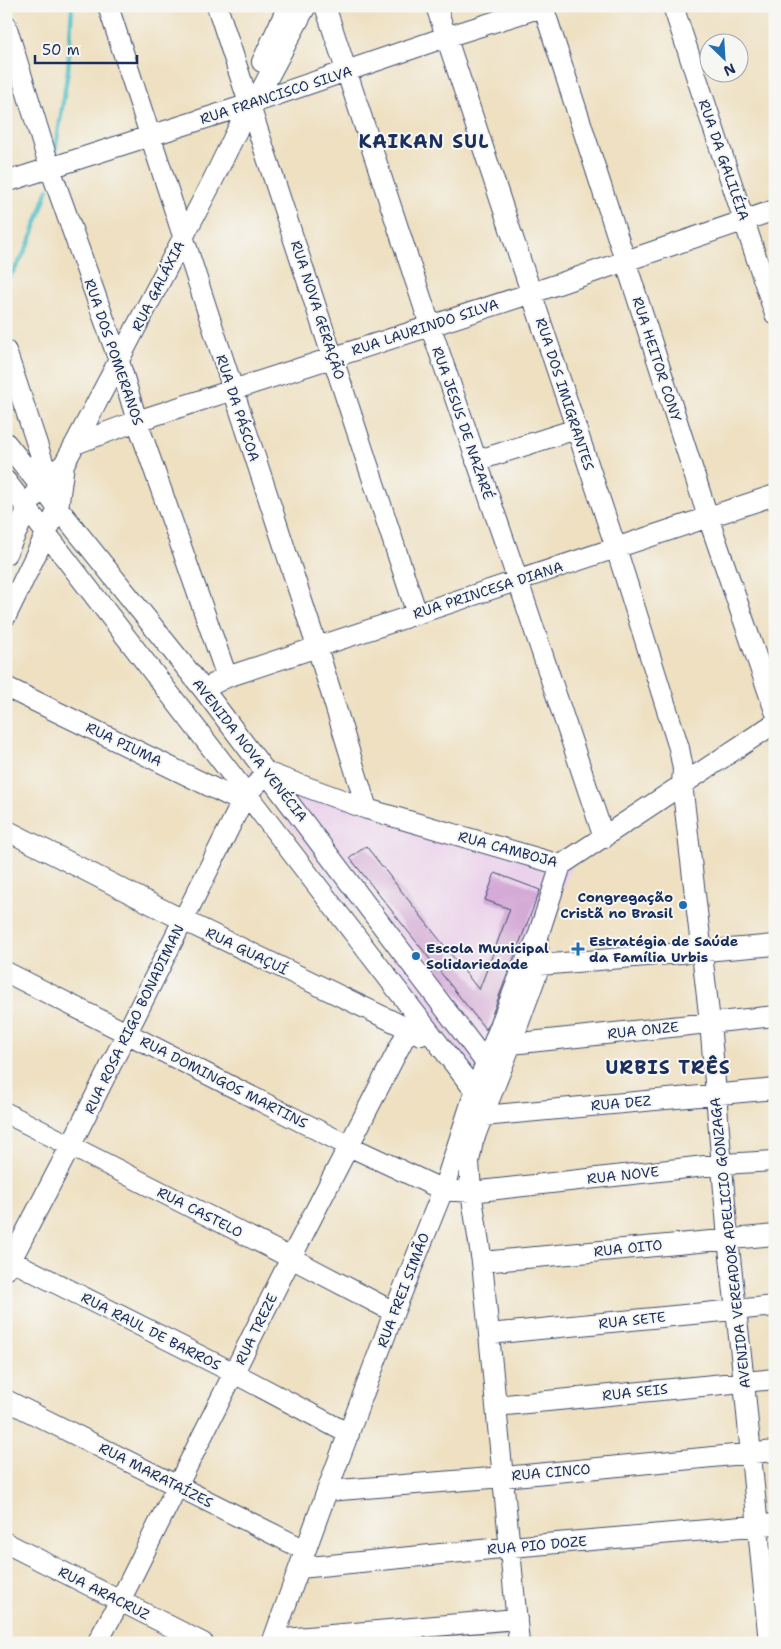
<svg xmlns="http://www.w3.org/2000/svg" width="781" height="1649" viewBox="0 0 781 1649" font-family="'Shantell Sans',sans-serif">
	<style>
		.built { fill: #ebd1eb }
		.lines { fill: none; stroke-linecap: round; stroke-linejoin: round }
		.stream { stroke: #4fbec4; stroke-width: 4.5 }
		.building { fill: #d4aad6 }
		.minor-casing { stroke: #3b4a6d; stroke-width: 22 }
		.minor { stroke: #fff; stroke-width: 20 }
		.poi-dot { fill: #1f6fb2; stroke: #f6f6f2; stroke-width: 2 }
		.labels { text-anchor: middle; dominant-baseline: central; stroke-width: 4; stroke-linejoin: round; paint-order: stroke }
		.street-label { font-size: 14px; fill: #1b2f5e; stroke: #f6f6f2 }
		.poi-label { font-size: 14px; font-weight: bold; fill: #1b2f5e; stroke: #f6f6f2; text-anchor: start }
		.district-label { font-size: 19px; font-weight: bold; letter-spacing: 1px; fill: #1b2f5e; stroke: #f6f6f2 }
	</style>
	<rect width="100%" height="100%" fill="#f6f6f2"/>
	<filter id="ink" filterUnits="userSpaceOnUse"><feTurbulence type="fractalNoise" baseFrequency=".02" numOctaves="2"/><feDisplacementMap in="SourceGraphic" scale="10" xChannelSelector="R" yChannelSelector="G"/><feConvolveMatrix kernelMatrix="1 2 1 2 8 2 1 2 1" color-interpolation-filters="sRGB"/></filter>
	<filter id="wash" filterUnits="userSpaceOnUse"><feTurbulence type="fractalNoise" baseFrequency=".0096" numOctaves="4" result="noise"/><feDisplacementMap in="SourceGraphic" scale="20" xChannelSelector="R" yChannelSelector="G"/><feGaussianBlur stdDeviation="1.12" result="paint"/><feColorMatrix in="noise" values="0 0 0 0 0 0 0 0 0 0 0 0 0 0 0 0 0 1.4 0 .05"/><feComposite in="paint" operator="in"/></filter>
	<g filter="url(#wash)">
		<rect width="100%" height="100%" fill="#eee0c1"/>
		<!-- built -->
		<path class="built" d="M246,768L465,833L571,868L488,1090Z"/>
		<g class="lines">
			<!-- stream -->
			<path class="stream" d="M55,153L68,70L72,6
				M6,281C28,255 37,221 48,189"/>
		</g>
		<g id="blocks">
			<!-- building -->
			<path class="building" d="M366,846L479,990L510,909L485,900L495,873L540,890L486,1030L350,858Z"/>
		</g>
	</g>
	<g filter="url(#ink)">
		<use href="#blocks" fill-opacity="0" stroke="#3b4a6d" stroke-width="1"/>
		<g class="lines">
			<!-- minor casing -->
			<g class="minor-casing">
				<path id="minor" d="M108,6L317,647L367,809
					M217,6L417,614
					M325,6L430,325L518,581L604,838
					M436,6L616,548L679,748L683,769L682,784L710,1022L728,1239L744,1382L769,1643
					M543,6L708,517L775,711
					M673,6L775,314
					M6,25L50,168L119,361L137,421L227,677
					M262,62L288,6
					M255,102L306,6
					M6,182L250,104L446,37L545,6
					M6,351L48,477
					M6,443L203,689L486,1063
					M75,444L137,421L532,293L775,210
					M476,461L576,429
					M6,481L475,1091
					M6,554L39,485L64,464L75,444L210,186L250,104
					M6,616L58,509L64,464
					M215,683L227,677L775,495
					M6,687L242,802
					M6,830L183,920L421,1035
					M528,966L775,945
					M6,972L349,1146L443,1190L471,1192L723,1164L775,1161
					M511,1044L775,1016
					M473,1112L483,1116L775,1089
					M6,1113L291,1258L394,1312
					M6,1258L234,1373L349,1434
					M482,1262L775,1235
					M6,1270L71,1145L242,802L246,794L268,773L367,809L561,865L775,723
					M489,1334L775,1306
					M6,1400L305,1550
					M496,1406L775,1379
					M327,1491L504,1477L775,1451
					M6,1543L203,1643
					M300,1568L511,1547L775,1524
					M273,1640L517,1619
					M97,1643L120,1601L291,1258L416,1015
					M272,1643L327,1491L394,1312L443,1190L475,1091L523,967L537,939L561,865
					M519,1643L489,1334L482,1262L471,1192L469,1162L473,1141L511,1044L540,965L537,939"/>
			</g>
			<!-- minor -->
			<use href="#minor" class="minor"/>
		</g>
	</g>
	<!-- markers -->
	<g class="poi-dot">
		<circle cx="683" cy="905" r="5"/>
		<path d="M575.5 941.5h5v5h5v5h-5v5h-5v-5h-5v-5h5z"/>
		<circle cx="416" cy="956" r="5"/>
	</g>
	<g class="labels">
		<!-- street labels -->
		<g class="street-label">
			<text transform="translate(276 95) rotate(-18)">RUA FRANCISCO SILVA</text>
			<text transform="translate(724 160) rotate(71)">RUA DA GALILÉIA</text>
			<text transform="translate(158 286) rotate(-63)">RUA GALÁXIA</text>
			<text transform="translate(318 310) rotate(72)">RUA NOVA GERAÇÃO</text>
			<text transform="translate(425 327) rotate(-18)">RUA LAURINDO SILVA</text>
			<text transform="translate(114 352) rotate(71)">RUA DOS POMERANOS</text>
			<text transform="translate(657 359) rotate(72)">RUA HEITOR CONY</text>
			<text transform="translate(565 394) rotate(72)">RUA DOS IMIGRANTES</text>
			<text transform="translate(238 408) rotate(72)">RUA DA PÁSCOA</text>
			<text transform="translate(463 423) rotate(71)">RUA JESUS DE NAZARÉ</text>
			<text transform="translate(488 590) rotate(-18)">RUA PRINCESA DIANA</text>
			<text transform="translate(124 744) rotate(26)">RUA PIUMA</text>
			<text transform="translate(250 750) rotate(52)">AVENIDA NOVA VENÉCIA</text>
			<text transform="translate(508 849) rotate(15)">RUA CAMBOJA</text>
			<text transform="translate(247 951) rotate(26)">RUA GUAÇUÍ</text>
			<text transform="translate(134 1019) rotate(-64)">RUA ROSA RIGO BONADIMAN</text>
			<text transform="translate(643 1030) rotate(-6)">RUA ONZE</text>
			<text transform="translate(224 1082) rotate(27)">RUA DOMINGOS MARTINS</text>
			<text transform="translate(621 1103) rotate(-5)">RUA DEZ</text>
			<text transform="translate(623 1175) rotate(-6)">RUA NOVE</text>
			<text transform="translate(200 1212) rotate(27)">RUA CASTELO</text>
			<text transform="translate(730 1243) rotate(-96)">AVENIDA VEREADOR ADELICIO GONZAGA</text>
			<text transform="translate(628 1248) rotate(-6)">RUA OITO</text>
			<text transform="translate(403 1290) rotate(-69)">RUA FREI SIMÃO</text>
			<text transform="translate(632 1320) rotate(-6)">RUA SETE</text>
			<text transform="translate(256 1329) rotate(-64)">RUA TREZE</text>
			<text transform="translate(151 1331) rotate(27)">RUA RAUL DE BARROS</text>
			<text transform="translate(635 1392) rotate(-6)">RUA SEIS</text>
			<text transform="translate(551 1472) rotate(-5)">RUA CINCO</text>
			<text transform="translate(156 1475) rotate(27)">RUA MARATAÍZES</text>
			<text transform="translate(537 1545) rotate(-5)">RUA PIO DOZE</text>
			<text transform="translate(104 1593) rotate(27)">RUA ARACRUZ</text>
		</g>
		<!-- poi labels -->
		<g class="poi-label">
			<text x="673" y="897" text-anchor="end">Congregação<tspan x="673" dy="16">Cristã no Brasil</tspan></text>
			<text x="589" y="941">Estratégia de Saúde<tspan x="589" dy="16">da Família Urbis</tspan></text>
			<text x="426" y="948">Escola Municipal<tspan x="426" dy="16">Solidariedade</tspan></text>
		</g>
		<!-- district labels -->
		<g class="district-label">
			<text x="424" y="141">KAIKAN SUL</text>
			<text x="668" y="1067">URBIS TRÊS</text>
		</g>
	</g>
	<!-- margin -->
	<rect width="781" height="1649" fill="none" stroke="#f6f6f2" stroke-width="25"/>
	<!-- north arrow -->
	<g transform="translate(724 58) rotate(155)"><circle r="24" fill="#f6f6f2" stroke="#9ea6b7"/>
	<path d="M0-4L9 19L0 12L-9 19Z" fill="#1f6fb2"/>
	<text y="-8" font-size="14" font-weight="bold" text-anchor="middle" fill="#1b2f5e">N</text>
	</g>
	<!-- scale -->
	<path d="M35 55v8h102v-8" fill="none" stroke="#1b2f5e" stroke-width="2.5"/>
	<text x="42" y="55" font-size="15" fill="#1b2f5e" stroke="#f6f6f2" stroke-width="4" paint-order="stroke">50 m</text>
</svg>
